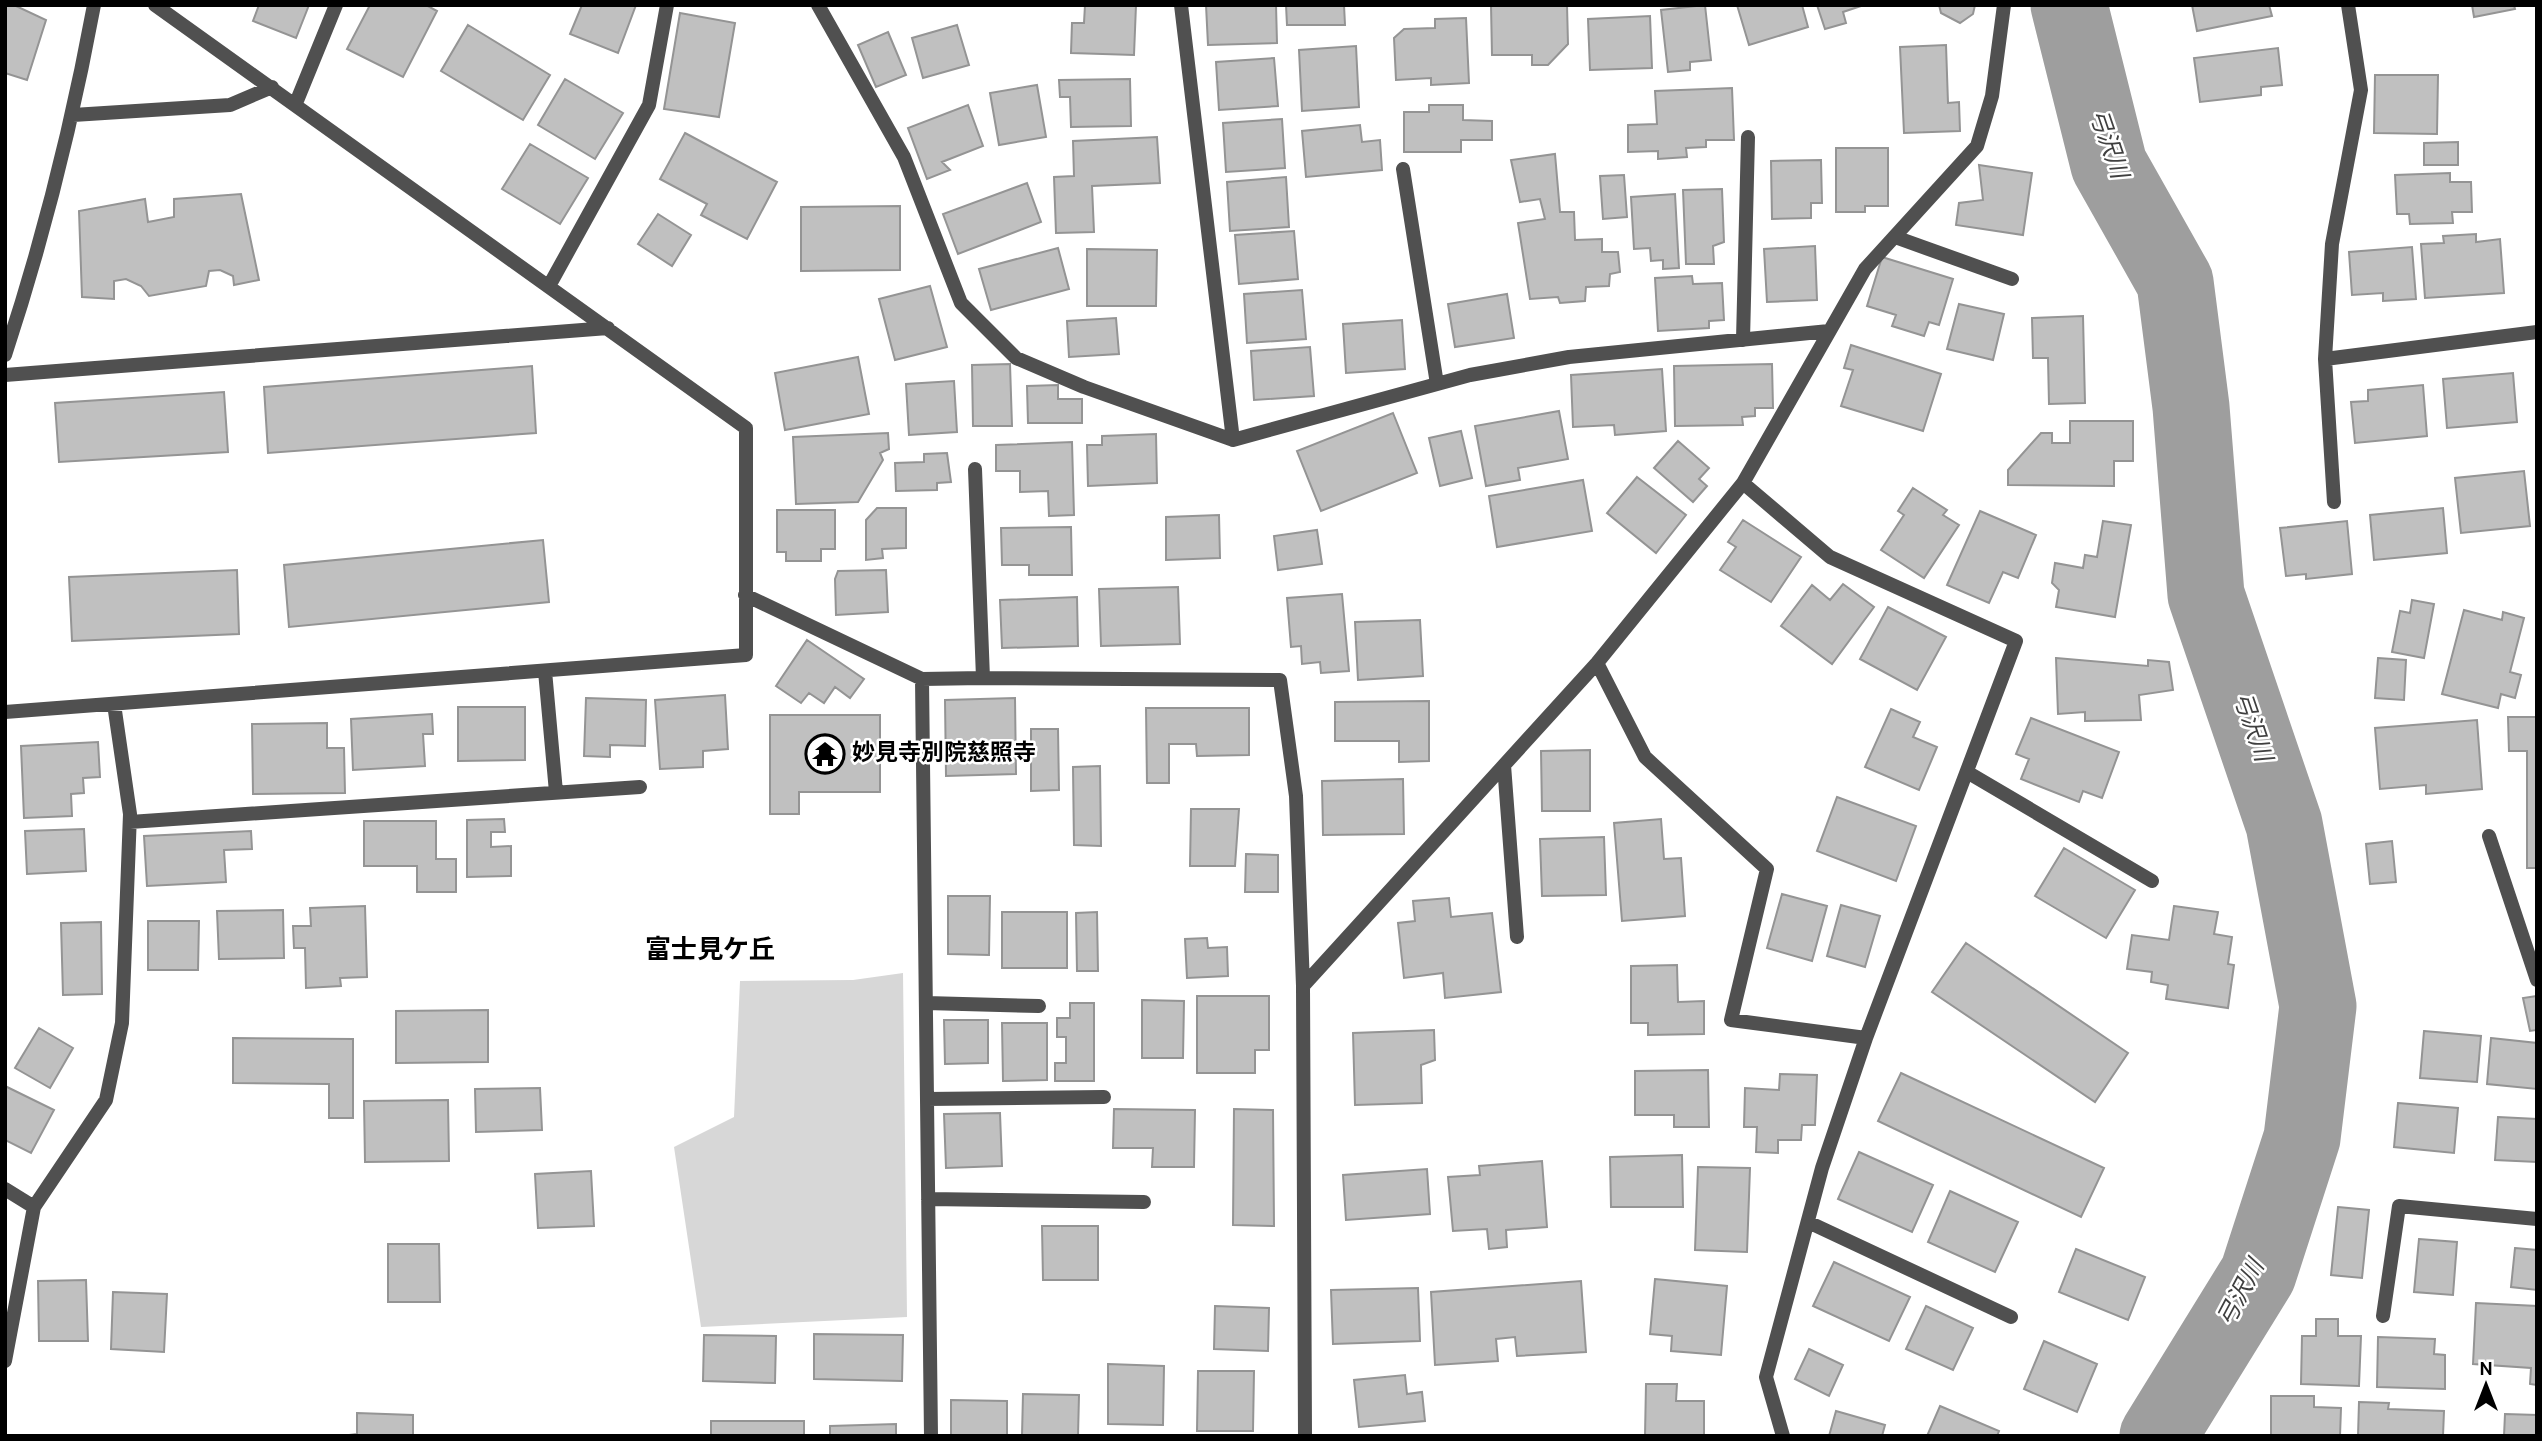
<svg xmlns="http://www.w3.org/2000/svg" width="2542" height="1441" viewBox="0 0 2542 1441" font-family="Overpass,'Noto Sans JP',sans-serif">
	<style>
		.green { fill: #d7d7d7 }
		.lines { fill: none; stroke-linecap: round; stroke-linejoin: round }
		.river { stroke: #9e9e9e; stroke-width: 77 }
		.building { fill: #c0c0c0; stroke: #949494; stroke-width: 2 }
		.street { stroke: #505050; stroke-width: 14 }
		.labels { text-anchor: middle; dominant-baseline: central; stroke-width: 5; stroke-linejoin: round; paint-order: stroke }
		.poi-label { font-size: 23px; font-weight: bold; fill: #000; stroke: #fff; text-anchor: start }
		.water-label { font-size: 24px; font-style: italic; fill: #3f3f3f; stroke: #fff }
		.quarter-label { font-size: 26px; font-weight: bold; fill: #000; stroke: #fff }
	</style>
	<rect width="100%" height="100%" fill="#fff"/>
	<!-- green -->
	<path class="green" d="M903,973L907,1317L701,1327L674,1147L734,1117L740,981L853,980Z"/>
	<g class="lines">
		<!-- river -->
		<path class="river" d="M2069,5L2109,165L2175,282L2191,407L2206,595L2284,824L2318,1006L2302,1138L2258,1274L2158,1436"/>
	</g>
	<!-- building -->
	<path class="building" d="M5,5H14L46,20L27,80L5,73Z
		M259,5H309L296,38L253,21Z
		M370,5H426L437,11L403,77L347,49Z
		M582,5H636L618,53L570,34Z
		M1085,5H1136L1134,55L1071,53L1072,23H1084Z
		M1206,5H1276L1277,43L1208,45Z
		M1286,5H1344L1345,25H1287Z
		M1491,5H1567L1568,44L1548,65H1532V55H1492Z
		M1705,5L1711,60L1690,62V70L1668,72L1661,10Z
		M1737,5H1802L1808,27L1749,45Z
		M1817,5H1864L1843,12L1846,23L1825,29Z
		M1939,5H1975L1973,14L1960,23L1941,13Z
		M2192,5H2269L2272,16L2197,31Z
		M2472,5H2514L2515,9L2474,17Z
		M680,13L735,23L719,117L664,109Z
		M1650,16L1652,68L1590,70L1588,19Z
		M1466,18L1469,83L1431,85V78L1396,80L1394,38L1404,29L1435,28V19Z
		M468,25L550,75L523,120L441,71Z
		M957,25L969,65L923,78L912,38Z
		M888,32L906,75L876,87L858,45Z
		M1946,45L1948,103L1959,102L1960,131L1904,133L1900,47Z
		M1356,46L1359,107L1302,111L1299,50Z
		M2278,48L2282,85L2261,87V95L2200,102L2194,58Z
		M1274,58L1278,106L1219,110L1216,62Z
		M2375,75H2438L2437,134L2374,133Z
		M565,79L623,113L595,159L538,125Z
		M1130,79L1131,126L1071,127L1070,97H1060L1059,80Z
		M1037,85L1046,137L999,145L990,93Z
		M1732,88L1734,140H1706V147L1686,148L1687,157L1658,159V151L1628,152V125L1657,124L1655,91Z
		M968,105L983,146L942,162L950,170L927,179L908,128Z
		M1429,105H1463V120L1492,121V140H1461V152H1404V112H1429Z
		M1282,119L1285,168L1226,172L1223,123Z
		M1360,125L1362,142L1380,140L1382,170L1306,177L1302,131Z
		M685,133L777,182L747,239L701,215L707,204L660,179Z
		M1157,137L1160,183L1092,186L1094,232L1056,233L1054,177L1074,176L1073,141Z
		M2458,142V165H2424V143Z
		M530,144L588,178L560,224L502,189Z
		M1836,148H1888V206H1865V212H1836Z
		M1555,154L1560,212H1574L1575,240L1602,239V252H1618L1620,272L1610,274L1609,286L1586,287L1585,301L1560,303L1558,297L1530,299L1518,223L1545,219L1540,199L1520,202L1511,160Z
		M1821,160L1822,203H1811V218L1772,219L1771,161Z
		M1979,165L2032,173L2023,235L1956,225L1959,203L1983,200Z
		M2450,173V182H2471L2472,212H2452L2453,223L2410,224L2409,214H2397L2395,175Z
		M1624,175L1627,217L1603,219L1600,176Z
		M1286,177L1289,227L1230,231L1227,182Z
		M1027,183L1041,222L958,254L943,214Z
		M1722,189L1724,242L1713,246L1714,264H1686L1683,190Z
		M241,194L259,280L234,285L233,276L220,270L209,271L206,286L149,296L141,286L126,279L114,281V299L82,297L79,211L145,199L148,222L174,217V199Z
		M1675,194L1679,268L1663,269V260L1651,261L1650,248L1634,249L1631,197Z
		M900,206V270L801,271V207Z
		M658,214L691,235L672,266L638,244Z
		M1294,231L1298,279L1239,284L1235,235Z
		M2476,234V242L2500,239L2504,293L2425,298L2421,244L2444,243L2443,236Z
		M1815,246L1817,300L1767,302L1764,249Z
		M2412,247L2416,299L2383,301V293L2352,295L2349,252Z
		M1058,248L1069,289L991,310L979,269Z
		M1087,249L1157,250L1156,306H1087Z
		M1882,257L1953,279L1939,325L1929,322L1924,336L1892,326L1896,315L1867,306Z
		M1692,276L1693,284L1722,283L1724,320L1709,321V328L1658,331L1655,278Z
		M930,286L947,347L895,360L879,299Z
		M1302,290L1306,339L1247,343L1244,294Z
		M1507,294L1514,338L1455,347L1448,304Z
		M1959,304L2004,314L1993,360L1947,349Z
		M2083,316L2085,403L2049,404L2048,358H2033L2032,318Z
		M1116,318L1119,354L1069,357L1067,321Z
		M1402,320L1405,369L1346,373L1343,324Z
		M1851,345L1941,374L1923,431L1841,406L1853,370L1844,368Z
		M1310,347L1314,396L1254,400L1251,351Z
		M858,357L869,414L785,430L775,373Z
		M1010,364L1012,426H973L972,365Z
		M1772,364L1773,408H1755V416L1742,417L1743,425L1675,426L1674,366Z
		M532,366L536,433L268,453L264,387Z
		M1662,369L1666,431L1615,435L1614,425L1573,427L1571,375Z
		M2513,373L2517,422L2447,428L2443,379Z
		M954,381L957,432L909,435L906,384Z
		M1058,385V399H1082V423H1028L1027,386Z
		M2423,385L2427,436L2355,443L2351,402L2368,401V390Z
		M224,392L228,452L59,462L55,403Z
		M1559,411L1568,459L1518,468L1520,480L1486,486L1475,426Z
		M1393,413L1417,473L1321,511L1297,451Z
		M2070,421H2133V461H2114V486L2008,485V470L2041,433H2052V443H2070Z
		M1461,431L1472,478L1440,486L1429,438Z
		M888,433L889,449L880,453L883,460L858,502L796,504L793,437Z
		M1156,434L1157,483L1088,486L1087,445H1102V436Z
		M1678,441L1709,468L1699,479L1707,486L1693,502L1654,468Z
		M1072,442L1074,515L1049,516L1048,491L1020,492V471H996V445Z
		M947,453L951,482L937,483V490L896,491L895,463L924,462V454Z
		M2524,471L2530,526L2461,533L2455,478Z
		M1637,477L1686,515L1656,553L1607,513Z
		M1583,480L1592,531L1497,547L1489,496Z
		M1913,488L1947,510L1943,515L1959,525L1924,578L1881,550L1904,515L1898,511Z
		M877,508H906V548L882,549L883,558L866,560V520Z
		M2443,508L2447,553L2374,560L2370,515Z
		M777,510H835V549H821V561H786V552H777Z
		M1980,511L2036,535L2018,578L2003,572L1989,603L1947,585Z
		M1219,515L1220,558L1166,560V517Z
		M1743,520L1801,557L1771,602L1720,570L1736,547L1728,542Z
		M2103,521L2131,525L2115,617L2056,607L2059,590L2052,583L2055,563L2083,568L2085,555L2097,557Z
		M2347,521L2352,574L2306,579V574L2286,576L2280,528Z
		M1071,527L1072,575H1029V565H1002L1001,528Z
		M1317,530L1322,564L1278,570L1274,536Z
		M543,540L549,602L289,627L284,565Z
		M237,570L239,634L72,641L69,577Z
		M886,570L888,612L836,615L835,579L838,571Z
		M1843,584L1874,607L1832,664L1781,626L1812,585L1830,600Z
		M1178,587L1180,644L1101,646L1099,589Z
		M1342,594L1349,671L1321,673L1320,662L1302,664L1301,646L1291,647L1287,598Z
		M1077,597L1078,646L1002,648L1000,600Z
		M2412,600L2434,604L2424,658L2392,652L2400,611L2410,613Z
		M1888,607L1946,637L1917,690L1860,659Z
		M2464,610L2502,620L2503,612L2524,618L2510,672L2521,675L2515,698L2501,694L2498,708L2442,694Z
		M1420,620L1423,676L1358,680L1355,622Z
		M807,640L864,679L850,698L835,687L824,703L809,693L801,703L776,686Z
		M2056,658L2148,666V660L2169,662L2173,690L2139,695L2141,720L2085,721V712L2058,714Z
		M2378,658L2406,660L2404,700L2375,698Z
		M725,695L728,749L703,751V767L660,769L655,700Z
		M586,698L646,700L645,746L610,745V757L584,756Z
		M1015,698L1016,774L946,776L945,700Z
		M1429,701V761L1399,762V741H1335V702Z
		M458,707H525V760L458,761Z
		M1146,708H1249V755L1197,756L1196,744H1169V783H1147Z
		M1891,709L1920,722L1913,737L1937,747L1919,790L1865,767Z
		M432,714L433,734H423L425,766L353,770L351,719Z
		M770,715H880V792H799V814H770Z
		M2508,717H2537V868H2527V751H2509Z
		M2031,718L2119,752L2102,798L2083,791L2079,802L2021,779L2029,759L2016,754Z
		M2477,720L2482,789L2426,794V785L2380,789L2375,728Z
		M327,723V748H344L345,793L253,794L252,724Z
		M1031,729H1058L1059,790L1031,791Z
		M98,742L100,777L83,778L84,793L71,794L72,816L24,818L21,746Z
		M1590,750V811H1542L1541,751Z
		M1100,766L1101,846L1074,845L1073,767Z
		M1403,779L1404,834L1323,835L1322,781Z
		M1837,797L1916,826L1896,881L1817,851Z
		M1191,809H1239L1235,866H1190Z
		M504,819L505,832H491V847L511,846V876L467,877V820Z
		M1661,819L1664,859L1681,858L1685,916L1622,921L1614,823Z
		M364,821H436V859H456V892H417V866H364Z
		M84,829L86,871L27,874L25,831Z
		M251,831L252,849L224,850L226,882L147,886L144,836Z
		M1604,837L1606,895L1542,896L1540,839Z
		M2392,841L2396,882L2370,884L2366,844Z
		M2064,848L2135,890L2106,938L2035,896Z
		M1246,854L1278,855V892H1245Z
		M1782,894L1827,906L1812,961L1767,948Z
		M948,896H990L989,955L948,954Z
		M1449,898L1451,917L1492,913L1501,992L1445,998L1443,973L1404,978L1398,923L1415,921L1413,901Z
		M1841,905L1880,916L1865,967L1827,956Z
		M365,906L367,977L340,978L341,986L306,988L305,948H294L293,926H311L310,908Z
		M2174,906L2218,912L2214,934L2232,937L2228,964L2234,965L2228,1008L2166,999L2168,985L2151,982L2152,972L2127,969L2132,935L2169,940Z
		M283,910L284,958L219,959L217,911Z
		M1002,912H1067V968H1002Z
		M1097,912L1098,971H1077L1076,913Z
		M148,921H199L198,970H148Z
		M101,922L102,994L63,995L61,923Z
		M1207,938L1208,948L1227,947L1228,976L1187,978L1185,939Z
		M1966,943L2128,1053L2095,1102L1932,992Z
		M1677,965L1678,1002L1704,1001V1034L1648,1035V1023H1631V966Z
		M1197,996H1269V1050H1255V1073H1197Z
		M2537,996V1030L2530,1031L2523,998Z
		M1142,1000L1184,1001L1183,1058H1142Z
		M1070,1003H1094V1081H1055V1063H1066V1037H1057V1018H1070Z
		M488,1010V1062L396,1063V1011Z
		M944,1020H988V1063L945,1064Z
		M1002,1023H1047V1080L1003,1081Z
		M39,1028L73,1048L50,1088L15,1068Z
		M1434,1030L1435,1060L1421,1065L1422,1103L1355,1105L1353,1033Z
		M2424,1031L2481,1036L2477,1082L2420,1078Z
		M233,1038L353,1039V1118H329V1084L233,1083Z
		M2491,1038L2537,1043V1089L2487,1084Z
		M1708,1070L1709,1127H1674V1115H1635V1071Z
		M1901,1073L2104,1168L2081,1217L1878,1121Z
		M1780,1074L1817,1075L1815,1125H1802L1801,1140H1778V1153L1756,1152L1757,1127H1744L1745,1088L1779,1090Z
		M5,1086L54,1110L31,1153L5,1140Z
		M540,1088L542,1130L476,1132L475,1089Z
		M448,1100L449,1161L365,1162L364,1101Z
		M2398,1103L2458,1108L2454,1153L2394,1147Z
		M1114,1109L1195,1110L1194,1167H1152L1153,1148H1113Z
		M1234,1109L1273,1110L1274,1226L1233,1225Z
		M1000,1113L1002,1166L946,1168L944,1114Z
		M2498,1117L2537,1119V1162L2495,1160Z
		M1859,1152L1933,1185L1912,1232L1838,1199Z
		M1682,1155L1683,1207H1611L1610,1157Z
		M1542,1161L1547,1227L1506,1230L1507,1247L1489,1249L1487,1229L1453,1231L1448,1177L1480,1175L1479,1166Z
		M1698,1167L1750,1168L1747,1252L1695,1250Z
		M1427,1169L1430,1214L1346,1220L1343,1175Z
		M591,1171L594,1226L538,1228L535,1174Z
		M1950,1191L2018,1222L1995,1272L1928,1242Z
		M2338,1207L2369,1210L2362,1278L2331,1275Z
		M1042,1226H1098V1280H1043Z
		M2419,1239L2457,1242L2453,1295L2414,1292Z
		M388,1244H439L440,1302H388Z
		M2515,1248L2537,1250V1290L2511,1287Z
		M2076,1249L2145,1277L2128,1320L2059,1292Z
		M1834,1262L1910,1297L1889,1341L1813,1306Z
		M1655,1279L1727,1286L1721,1355L1671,1351L1672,1336L1650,1334Z
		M86,1280L88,1341H39L38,1281Z
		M1581,1281L1586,1352L1517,1356L1515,1337L1496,1339L1498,1361L1435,1365L1431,1292Z
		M1418,1288L1420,1341L1333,1344L1331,1290Z
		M113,1292L167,1294L164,1352L111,1349Z
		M2476,1303L2537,1306V1385L2530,1384L2531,1368L2473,1364Z
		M1215,1306L1269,1308L1268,1351L1214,1349Z
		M1926,1306L1973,1328L1953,1370L1906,1349Z
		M2316,1319H2338V1336H2361L2359,1386L2301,1384L2302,1336H2316Z
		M814,1334L903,1335L902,1381L814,1379Z
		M704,1335L776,1336L775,1383L703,1381Z
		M2378,1337L2435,1339L2434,1354L2445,1355V1389L2377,1387Z
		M2044,1341L2097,1364L2077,1412L2024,1389Z
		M1809,1349L1843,1365L1829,1396L1795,1379Z
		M1108,1364L1164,1366L1163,1425L1108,1424Z
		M1198,1371H1254L1253,1431H1197Z
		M1405,1375L1407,1394L1422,1392L1425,1421L1359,1427L1354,1380Z
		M1646,1384H1677L1676,1401H1704V1436H1645Z
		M1023,1394L1079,1395L1078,1436H1022Z
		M2271,1396H2314V1407L2341,1408L2340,1436H2271Z
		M951,1400L1007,1401V1436H951Z
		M2359,1402L2389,1403L2388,1409L2444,1411L2443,1436H2358Z
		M1940,1406L1999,1431L1997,1436H1927Z
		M1836,1411L1885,1425L1882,1436H1829Z
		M357,1413L413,1415V1436H341L357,1434Z
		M2505,1414L2537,1415V1436H2504Z
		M711,1421H804V1436H711Z
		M896,1424V1436H830V1426Z"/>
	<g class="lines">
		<!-- street -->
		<path class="street" d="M818,5L904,157L961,303L1016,358L1084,387L1233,440L1470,375L1569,357L1829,331
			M1181,5L1233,440
			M296,103L336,5
			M73,115L230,105L272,87
			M1403,169L1437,384
			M1895,237L2012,279
			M549,286L649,105L667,5
			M1743,340L1748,137
			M5,355C43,240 72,124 94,5
			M2325,359L2537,332
			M5,375L608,328
			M1743,483L1830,557L2016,641L1866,1038
			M2334,502L2325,359L2332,244L2361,90L2348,5
			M745,595L922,679L983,678L975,469
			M1597,663L1645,757L1767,869L1731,1020L1866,1038L1822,1168L1766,1377L1783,1436
			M545,671L556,792
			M983,678L1280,680L1296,796L1303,986L1305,1436
			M922,679L931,1436
			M5,712L746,655V428L155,5
			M1504,765L1517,937
			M1967,772L2152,881
			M130,822L640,787
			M2489,836L2537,980
			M1303,986L1597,663L1743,483L1865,269L1977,146L1992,96L2004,5
			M926,1003L1039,1006
			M927,1099L1104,1097
			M5,1189L34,1207
			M928,1199L1144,1202
			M1808,1222L2011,1317
			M2383,1316L2399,1206L2537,1219
			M5,1361L34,1207L106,1100L122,1023L130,814L114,704"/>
	</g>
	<!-- icons -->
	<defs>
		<g id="temple-ring" transform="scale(2.0125)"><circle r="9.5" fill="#fff" stroke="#000" stroke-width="1.5"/><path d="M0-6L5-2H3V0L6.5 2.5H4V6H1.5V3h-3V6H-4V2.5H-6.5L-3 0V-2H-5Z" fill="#000"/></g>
	</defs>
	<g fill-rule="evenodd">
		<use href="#temple-ring" x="825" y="754"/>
	</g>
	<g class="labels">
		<!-- poi labels -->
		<g class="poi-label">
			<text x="852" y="754">妙見寺別院慈照寺</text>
		</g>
		<!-- water labels -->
		<g class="water-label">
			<text transform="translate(2107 144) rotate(71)">弓沢川</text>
			<text transform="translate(2251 727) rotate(71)">弓沢川</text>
			<text transform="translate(2242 1294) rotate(-62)">弓沢川</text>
		</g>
		<!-- quarter labels -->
		<g class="quarter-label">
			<text x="710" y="951">富士見ケ丘</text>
		</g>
	</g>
	<!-- border -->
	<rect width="2542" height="1441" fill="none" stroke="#000000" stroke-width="14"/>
	<!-- north arrow -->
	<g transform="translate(2486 1385)" stroke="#ffffff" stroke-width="5" paint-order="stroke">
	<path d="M0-5L12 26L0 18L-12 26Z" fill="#000000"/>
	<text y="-10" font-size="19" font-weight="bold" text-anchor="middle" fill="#000000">N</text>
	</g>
</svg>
